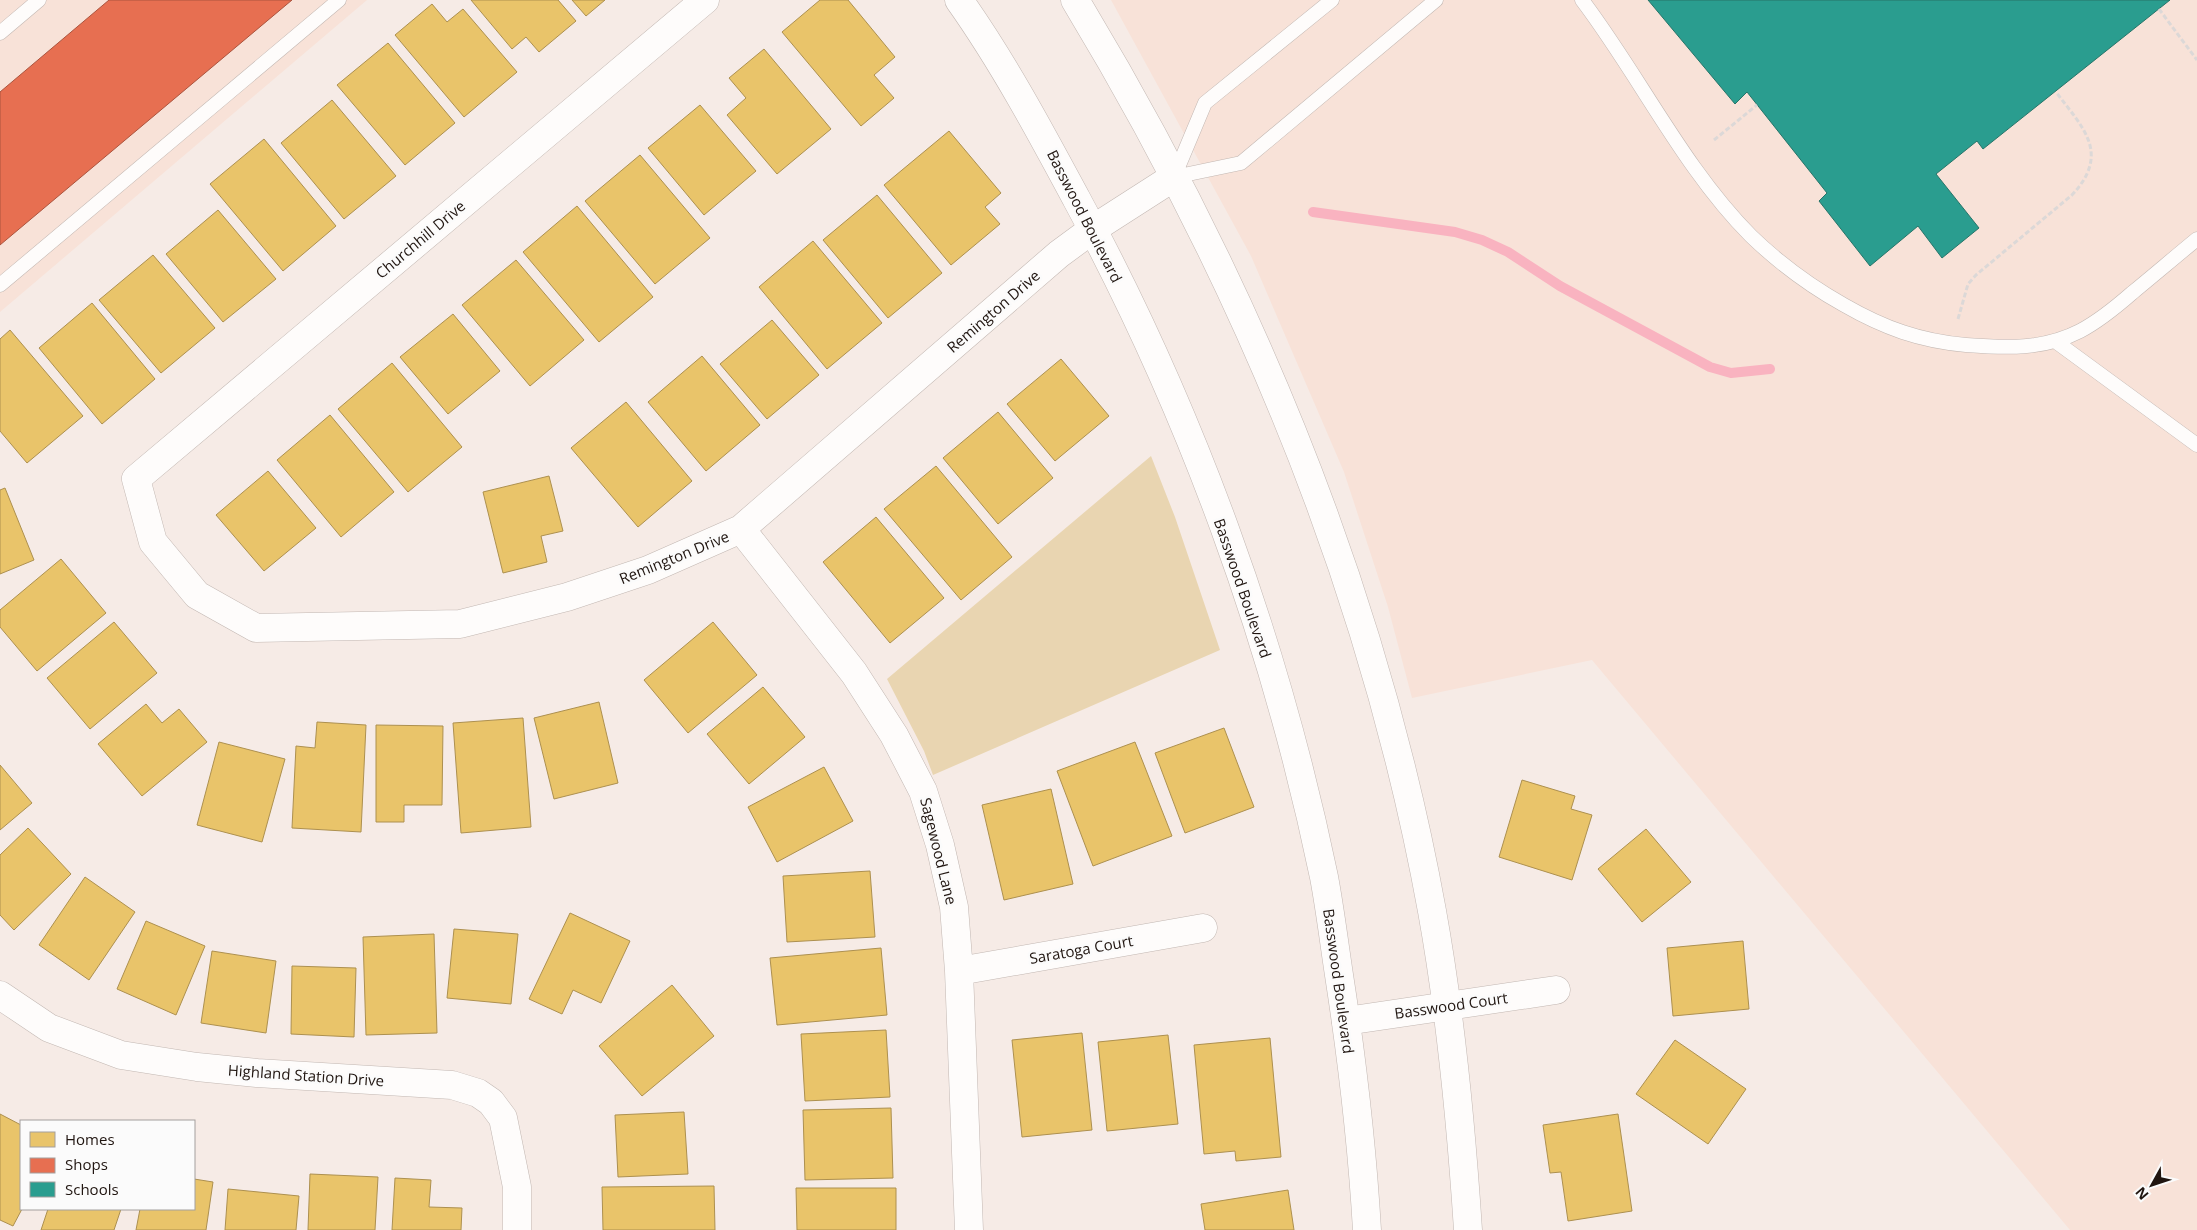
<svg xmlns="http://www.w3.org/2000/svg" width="2197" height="1230" viewBox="0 0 2197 1230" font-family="'Open Sans',sans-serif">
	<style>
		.built { fill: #f8e2d8 }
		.green { fill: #e9d5b1 }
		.homes { fill: #e9c46a; stroke: #ad904f }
		.shops { fill: #e76f51; stroke: #ab543e }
		.schools { fill: #2a9d8f; stroke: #277469 }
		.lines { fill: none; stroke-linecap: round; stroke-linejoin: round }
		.stream { stroke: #f9b3c0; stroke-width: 10 }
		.lane-casing { stroke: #c2b7b2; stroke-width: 15 }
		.street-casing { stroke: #c2b7b2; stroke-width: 29 }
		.secondary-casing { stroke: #c2b7b2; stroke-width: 29 }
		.path { stroke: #dcd8d7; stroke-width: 3; stroke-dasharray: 5 2.5; stroke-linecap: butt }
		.lane { stroke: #fefcfb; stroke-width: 14 }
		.street { stroke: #fefcfb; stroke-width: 28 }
		.secondary { stroke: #fefcfb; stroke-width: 28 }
		.labels { text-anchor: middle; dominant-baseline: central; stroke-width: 5; stroke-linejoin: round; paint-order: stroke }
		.street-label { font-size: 15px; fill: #201510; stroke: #fbfbfb }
	</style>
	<rect width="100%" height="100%" fill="#f6ebe6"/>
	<!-- built -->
	<path class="built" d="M0,0H367L0,312Z
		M1111,0H2197V1230H2070L1592,660L1412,698L1388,607L1344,472L1251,256Z"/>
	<!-- green -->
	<path class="green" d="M1151,456L1175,517L1220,650L933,775L924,751L887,679Z"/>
	<!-- homes -->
	<path class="homes" d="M471,0H558L576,21L539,52L526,37L512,49Z
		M572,0H605L586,16Z
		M820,0H848L895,57L874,75L894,98L861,126L782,32Z
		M432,4L447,22L463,9L517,72L464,117L395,35Z
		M388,43L455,123L405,165L337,85Z
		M764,49L831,129L777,174L727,115L746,98L729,78Z
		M332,100L396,176L344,219L281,143Z
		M700,105L756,171L704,215L648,148Z
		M949,131L1001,193L985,207L1000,224L951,265L884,185Z
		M264,139L336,226L283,271L210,184Z
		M640,155L710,238L655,284L585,201Z
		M877,195L942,273L888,318L823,240Z
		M577,206L653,297L599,342L523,252Z
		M218,210L276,279L223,322L166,254Z
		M813,241L882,323L827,369L759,287Z
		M153,255L215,328L161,373L99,300Z
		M516,260L584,340L530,386L462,305Z
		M92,303L155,379L102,424L39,348Z
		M453,314L500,371L448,414L400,357Z
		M772,320L819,375L767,419L720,364Z
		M10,330L83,416L27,463L0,431V339Z
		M702,356L760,425L706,471L648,402Z
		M1061,359L1109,416L1055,461L1007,404Z
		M392,363L462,447L408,492L338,409Z
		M626,402L692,481L638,527L571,448Z
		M998,412L1053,478L998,524L943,458Z
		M330,415L394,492L341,537L277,460Z
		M936,466L1012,557L961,600L884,509Z
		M268,471L316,528L264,571L216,515Z
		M549,476L563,531L541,536L547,562L503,573L483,492Z
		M5,488L34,560L0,574V490Z
		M876,517L944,598L890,643L823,562Z
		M61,559L106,613L37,671L0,627V610Z
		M114,622L157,673L90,729L47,678Z
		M713,622L757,675L688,733L644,680Z
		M763,687L805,737L749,784L707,734Z
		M599,702L618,783L554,799L534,718Z
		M146,704L162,723L179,709L207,742L142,796L98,744Z
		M523,718L531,827L461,833L453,723Z
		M317,722L366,725L361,832L292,828L296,746L315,748Z
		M376,725L443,726L442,805H404V822H376Z
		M1224,728L1254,807L1185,833L1155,753Z
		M219,742L285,759L262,842L197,825Z
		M1135,742L1172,836L1093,866L1057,771Z
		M0,765L32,803L0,830Z
		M824,767L853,821L777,862L748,807Z
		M1522,780L1575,796L1571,809L1592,815L1572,880L1499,857Z
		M1051,789L1073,884L1004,900L982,805Z
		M28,828L71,874L14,930L0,915V855Z
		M1646,829L1691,882L1642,922L1598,869Z
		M870,871L875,937L787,942L783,876Z
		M85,877L135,912L89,980L39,945Z
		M570,913L630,941L601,1003L573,990L562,1014L529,999Z
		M146,921L205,946L176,1015L117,989Z
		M454,929L518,934L511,1004L447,998Z
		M434,934L437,1033L366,1035L363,937Z
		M1743,941L1749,1009L1673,1016L1667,948Z
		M881,948L887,1015L777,1025L770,958Z
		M212,951L276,961L266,1033L201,1023Z
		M292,966L356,968L354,1037L291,1034Z
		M672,985L714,1036L642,1096L599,1046Z
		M886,1030L890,1097L805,1101L801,1034Z
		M1082,1033L1092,1130L1022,1137L1012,1040Z
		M1168,1035L1178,1124L1107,1131L1098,1042Z
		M1270,1038L1281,1157L1236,1161L1235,1151L1204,1154L1194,1045Z
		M1675,1040L1746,1089L1708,1144L1636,1094Z
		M891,1108L893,1178L805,1180L803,1110Z
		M684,1112L688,1174L618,1177L615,1115Z
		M0,1114L21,1125L22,1209L13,1226L0,1220Z
		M1618,1114L1632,1211L1568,1221L1561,1172L1550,1173L1543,1125Z
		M310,1174L378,1177L375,1230H308Z
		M395,1178L431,1180L429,1207L462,1208L461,1230H392Z
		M194,1179L213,1182L206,1230H136L140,1209H194Z
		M714,1186L715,1230H603L602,1187Z
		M796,1188H896V1230H797Z
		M228,1189L299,1196L296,1230H225Z
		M1288,1190L1294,1230H1205L1201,1204Z
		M48,1209H121L114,1230H41Z"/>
	<!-- shops -->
	<path class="shops" d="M109,0H292L0,245V92Z"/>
	<!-- schools -->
	<path class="schools" d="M1648,0H2170L1983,149L1977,141L1936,174L1979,228L1942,258L1918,226L1870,266L1819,201L1827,193L1747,92L1735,104Z"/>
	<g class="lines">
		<!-- stream -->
		<path class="stream" d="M1313,212L1455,232L1482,240L1508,252L1560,286L1710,367L1731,373L1770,369"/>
		<!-- lane casing -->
		<g class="lane-casing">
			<path id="lane" d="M1582,0C1639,75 1684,169 1751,236C1779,263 1810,286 1844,305C1884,328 1920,341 1966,345C2006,348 2043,350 2080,331C2099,321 2116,307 2132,293C2154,275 2175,257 2197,239
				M0,33L39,0
				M1174,177L1241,163L1436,0
				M1174,177L1205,103L1332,0
				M0,285L339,0
				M2055,341L2197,445"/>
		</g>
		<!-- street casing -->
		<g class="street-casing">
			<path id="street" d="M705,0L136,479L153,542L197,595L256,628L460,624L567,597L648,570L741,529L1059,254L1093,229L1174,177
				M741,529L854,673L894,735L923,791L940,845L954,907L959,971L969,1230
				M959,971L1203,928
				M0,995L49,1028L121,1055L197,1067L257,1073L452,1085L478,1093L491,1102L503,1118L517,1187V1230
				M1346,1021L1556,990"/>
		</g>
		<!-- secondary casing -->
		<g class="secondary-casing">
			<path id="secondary" d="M959,0C1003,62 1040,131 1076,198C1191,410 1275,641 1324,877C1330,909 1334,942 1339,975C1352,1059 1362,1145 1367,1230
				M1075,0C1245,281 1373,587 1432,911C1451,1016 1461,1123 1468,1230"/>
		</g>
		<!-- path -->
		<path class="path" d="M2159,9L2197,60
			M1714,140L1757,105
			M1958,319L1968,284L1976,275L2072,195C2111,153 2083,128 2056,92"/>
		<!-- lane -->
		<use href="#lane" class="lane"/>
		<!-- street -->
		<use href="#street" class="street"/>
		<!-- secondary -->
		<use href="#secondary" class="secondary"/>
	</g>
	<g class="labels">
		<!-- street labels -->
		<g class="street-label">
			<text transform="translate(1085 216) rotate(63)">Basswood Boulevard</text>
			<text transform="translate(420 239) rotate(-40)">Churchhill Drive</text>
			<text transform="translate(993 311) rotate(-41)">Remington Drive</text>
			<text transform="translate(674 557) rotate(-22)">Remington Drive</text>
			<text transform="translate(1243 588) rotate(71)">Basswood Boulevard</text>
			<text transform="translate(939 851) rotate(76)">Sagewood Lane</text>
			<text transform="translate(1081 949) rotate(-10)">Saratoga Court</text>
			<text transform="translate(1339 981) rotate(82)">Basswood Boulevard</text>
			<text transform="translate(1451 1005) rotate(-8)">Basswood Court</text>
			<text transform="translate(306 1075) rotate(4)">Highland Station Drive</text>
		</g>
	</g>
	<!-- legend -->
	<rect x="20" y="1120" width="175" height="90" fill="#fbfbfb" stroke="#a39f9d"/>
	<rect x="30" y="1132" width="25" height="15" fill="#e9c46a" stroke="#a39f9d"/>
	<text x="65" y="1145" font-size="15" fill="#201510">Homes</text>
	<rect x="30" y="1158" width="25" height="15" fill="#e76f51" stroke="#a39f9d"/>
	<text x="65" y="1170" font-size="15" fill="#201510">Shops</text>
	<rect x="30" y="1182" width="25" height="15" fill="#2a9d8f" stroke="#a39f9d"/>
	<text x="65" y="1195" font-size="15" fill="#201510">Schools</text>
	<!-- north arrow -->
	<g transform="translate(2152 1185) rotate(230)" stroke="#fbfbfb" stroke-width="4" paint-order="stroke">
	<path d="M0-4L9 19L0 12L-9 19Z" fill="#201510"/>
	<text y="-8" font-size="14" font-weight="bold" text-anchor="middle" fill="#201510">N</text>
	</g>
</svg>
